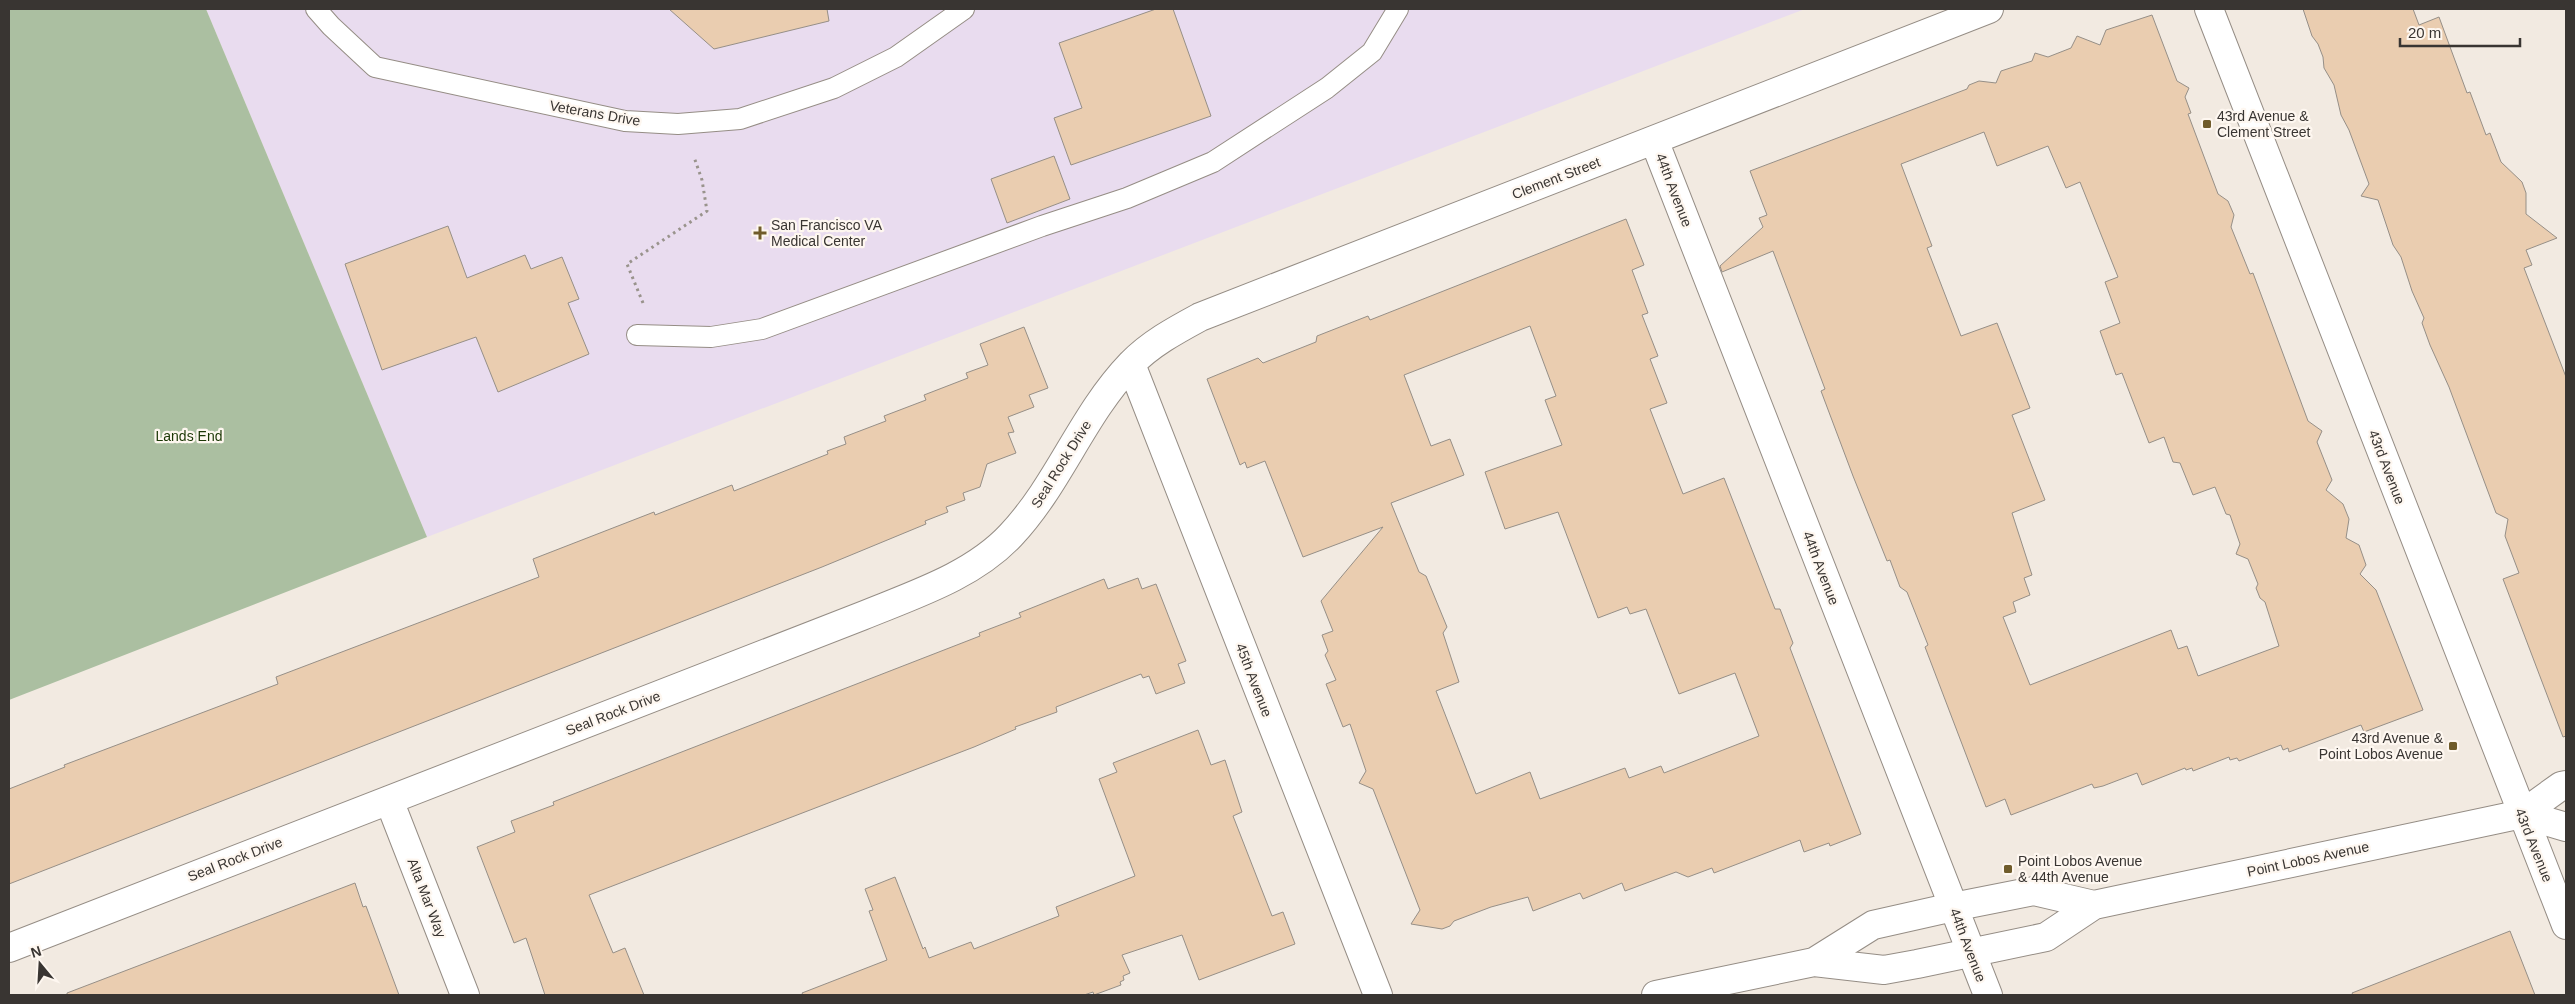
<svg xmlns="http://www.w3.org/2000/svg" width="2575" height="1004" viewBox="0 0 2575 1004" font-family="Arial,sans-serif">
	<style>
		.medical { fill: #e9dcef }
		.green { fill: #abbfa1 }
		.building { fill: #eacdb0; stroke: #968f87; fill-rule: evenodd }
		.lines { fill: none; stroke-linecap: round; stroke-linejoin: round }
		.service-casing { stroke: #958d85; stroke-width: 22 }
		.minor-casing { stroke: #958d85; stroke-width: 30 }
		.primary-casing { stroke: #958d85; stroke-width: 30 }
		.path { stroke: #99938c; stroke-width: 3; stroke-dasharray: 2.5 4; stroke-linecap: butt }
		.service { stroke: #fff; stroke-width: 20 }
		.minor { stroke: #fff; stroke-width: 28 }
		.primary { stroke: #fff; stroke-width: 28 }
		.poi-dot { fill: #705c2b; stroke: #fef7f0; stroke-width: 2 }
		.labels { text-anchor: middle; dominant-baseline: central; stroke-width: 4.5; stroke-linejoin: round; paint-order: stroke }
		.street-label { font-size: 14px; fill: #393532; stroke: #fef7f0 }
		.poi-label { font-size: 14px; fill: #393532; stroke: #fef7f0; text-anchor: start }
		.park-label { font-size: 14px; fill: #1b3705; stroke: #fef7f0 }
	</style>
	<rect width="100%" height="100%" fill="#f2eae1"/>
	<!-- medical -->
	<path class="medical" d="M206,9H1805L427,537Z"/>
	<!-- green -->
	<path class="green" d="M9,9H206L427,537L9,700Z"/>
	<!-- building -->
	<path class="building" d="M669,9H827L829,21L714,49Z
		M1156,9H1173L1211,116L1071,165L1054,118L1082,108L1059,43Z
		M2303,9H2413L2419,25L2439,17L2467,93L2470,92L2486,135L2490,133L2501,162L2522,182L2526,193V214L2557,238L2526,250L2532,265L2524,268L2566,377V736L2563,737L2503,579L2519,573L2505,536L2508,519L2496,513L2449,387L2430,345L2422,323L2424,318L2412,291L2401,257L2393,245L2378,200L2361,196L2369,184L2349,130L2341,115L2334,85L2324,68L2323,57L2318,44L2312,36Z
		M2152,15L2177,81L2189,88L2185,97L2191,113L2188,114L2218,194L2228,201L2234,215L2231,227L2250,274L2253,273L2308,421L2322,431L2317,442L2332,480L2326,490L2343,504L2349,519L2346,538L2359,545L2366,565L2360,574L2376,590L2423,710L2364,732L2361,725L2289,752L2288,748L2283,750L2281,745L2239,761L2237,758L2230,760L2229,757L2193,771L2192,768L2186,770L2185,768L2142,785L2137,773L2103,786L2094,788L2092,784L2011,815L2005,799L1986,807L1925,647L1928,645L1907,592L1900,587L1890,560L1887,561L1853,476L1821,391L1825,389L1773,251L1722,272L1720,266L1763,227L1759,218L1767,215L1750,171L1967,89L1969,85L1979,81L1996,83L2001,71L2032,61L2035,53L2048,57L2071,48L2077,36L2100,45L2106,30ZM1984,132L1997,166L2048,146L2066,188L2080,182L2118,277L2105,282L2120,323L2100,331L2116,375L2122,373L2149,443L2164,437L2173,462L2180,463L2193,495L2215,487L2226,514L2230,515L2240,544L2236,554L2248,559L2258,584L2256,588L2260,598L2265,602L2279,646L2198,676L2187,646L2178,649L2171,630L2030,685L2003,617L2016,612L2013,602L2030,595L2024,578L2032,575L2012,513L2045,500L2012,415L2030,408L1997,323L1961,336L1927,248L1932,246L1901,164Z
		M1054,156L1070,199L1007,223L991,179Z
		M1626,219L1644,265L1632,270L1648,313L1642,315L1658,356L1650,359L1667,403L1650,409L1683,494L1724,478L1775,609H1780L1793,643L1790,648L1861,834L1830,846L1829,843L1804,852L1800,840L1714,873L1712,868L1688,877L1676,872L1625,891L1622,883L1583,899L1580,893L1533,911L1528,897L1491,907L1454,921L1450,926L1442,929L1411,924L1420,910L1373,789L1359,783L1366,771L1350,724L1343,727L1326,684L1336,680L1325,655L1328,651L1322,635L1333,631L1321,601L1383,527L1303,557L1265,461L1247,468L1245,462L1240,465L1207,379L1258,358L1263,363L1316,342L1317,336L1368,316L1370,320ZM1530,326L1556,396L1545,400L1562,445L1485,472L1505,529L1558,512L1598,618L1627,607L1630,614L1646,609L1679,694L1735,673L1759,736L1664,773L1661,766L1629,778L1625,768L1540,799L1530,772L1476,794L1436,691L1459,682L1443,633L1447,627L1426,576L1419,572L1391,503L1464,475L1450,439L1431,446L1404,375Z
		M448,226L467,278L525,255L531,269L562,257L579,299L568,303L589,354L498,392L476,337L382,370L345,264Z
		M1024,327L1048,388L1029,395L1034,407L1008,417L1014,432L1008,433L1016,453L987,464L980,487L963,493L965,500L946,507L948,512L925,521L926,524L822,567L9,884V789L65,767L64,765L278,684L276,677L539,577L533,559L654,512L655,515L732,485L734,491L828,454L827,451L846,444L844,437L886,421L884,416L926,400L924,395L968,378L966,373L988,365L980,344Z
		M1138,578L1142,589L1156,584L1186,661L1178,664L1185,683L1156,694L1149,676L1143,678L1141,674L1056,707L1057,712L1015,727L1016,729L974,747L589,895L613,953L625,948L644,995H545L526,938L514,943L477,847L515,832L511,821L554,805L553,802L980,636L979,633L1021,617L1019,613L1104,579L1108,589Z
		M1198,730L1211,765L1225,760L1242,812L1233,816L1272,916L1283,912L1295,944L1199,980L1182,935L1122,955L1130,973L1123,976L1124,980L1120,982L1121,985L1094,995L1093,992L1084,995H803L802,993L887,960L869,911L873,910L865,889L895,877L923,949L925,947L929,958L971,942L974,949L1059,916L1056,907L1135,876L1099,779L1117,772L1113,763Z
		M355,883L363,907L366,906L399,995H67V993Z
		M2510,931L2535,995H2353L2352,993Z"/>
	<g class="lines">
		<!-- service casing -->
		<g class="service-casing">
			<path id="service" d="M316,9L331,26L375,67L625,121L678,124L740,119L834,88L896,57L964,9
				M637,335L711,337L762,329L1042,226L1127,198L1213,162L1327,88L1372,52L1398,9"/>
		</g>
		<!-- minor casing -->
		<g class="minor-casing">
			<path id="minor" d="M2209,9L2566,925
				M1654,140L1988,995
				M1131,364L1378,995
				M389,800L465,995
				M9,948L862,616C913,595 973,576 1011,535C1059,484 1082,415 1131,364C1150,344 1176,330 1200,317L1989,9"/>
		</g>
		<!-- primary casing -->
		<g class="primary-casing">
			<path id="primary" d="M2522,814L2566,827
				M1814,962L1873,925L1953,907L2034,891L2094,905
				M1656,995L1814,962L1884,970L1917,964L2046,937L2094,905L2522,814L2561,786L2566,785"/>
		</g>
		<!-- path -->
		<path class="path" d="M643,303L627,264L707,211L702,180L694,157"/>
		<!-- service -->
		<use href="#service" class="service"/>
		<!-- minor -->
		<use href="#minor" class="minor"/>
		<!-- primary -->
		<use href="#primary" class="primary"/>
	</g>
	<!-- markers -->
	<g class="poi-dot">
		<rect x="2202" y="119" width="10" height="10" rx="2.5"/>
		<path d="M757.5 225.5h5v5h5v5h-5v5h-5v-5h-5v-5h5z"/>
		<rect x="2448" y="741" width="10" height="10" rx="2.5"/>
		<rect x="2003" y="864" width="10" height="10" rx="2.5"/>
	</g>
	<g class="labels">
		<!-- street labels -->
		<g class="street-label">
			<text transform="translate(595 113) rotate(10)">Veterans Drive</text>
			<text transform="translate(1556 178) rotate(-21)">Clement Street</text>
			<text transform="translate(1674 190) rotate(69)">44th Avenue</text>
			<text transform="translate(1061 464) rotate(-58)">Seal Rock Drive</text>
			<text transform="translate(2387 467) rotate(69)">43rd Avenue</text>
			<text transform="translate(1821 568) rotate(69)">44th Avenue</text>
			<text transform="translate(1254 680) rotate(69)">45th Avenue</text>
			<text transform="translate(613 713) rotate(-21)">Seal Rock Drive</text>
			<text transform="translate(2534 845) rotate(68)">43rd Avenue</text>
			<text transform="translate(235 859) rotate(-21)">Seal Rock Drive</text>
			<text transform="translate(2308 859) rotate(-12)">Point Lobos Avenue</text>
			<text transform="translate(427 898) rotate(69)">Alta Mar Way</text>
			<text transform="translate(1968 945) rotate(69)">44th Avenue</text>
		</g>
		<!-- poi labels -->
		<g class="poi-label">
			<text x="2217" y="116">43rd Avenue &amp;<tspan x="2217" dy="16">Clement Street</tspan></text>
			<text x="771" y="225">San Francisco VA<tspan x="771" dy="16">Medical Center</tspan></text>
			<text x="2443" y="738" text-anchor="end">43rd Avenue &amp;<tspan x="2443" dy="16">Point Lobos Avenue</tspan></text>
			<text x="2018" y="861">Point Lobos Avenue<tspan x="2018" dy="16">&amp; 44th Avenue</tspan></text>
		</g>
		<!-- park labels -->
		<g class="park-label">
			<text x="189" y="436">Lands End</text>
		</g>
	</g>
	<!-- border -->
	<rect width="2575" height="1004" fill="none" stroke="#393532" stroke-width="20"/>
	<!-- north arrow -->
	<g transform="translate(40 964) rotate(342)" stroke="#fef7f0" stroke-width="4" paint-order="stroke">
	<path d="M0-4L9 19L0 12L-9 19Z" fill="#393532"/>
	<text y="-8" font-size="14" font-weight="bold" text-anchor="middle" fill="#393532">N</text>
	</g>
	<!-- scale -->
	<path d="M2400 38v8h120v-8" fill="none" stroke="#393532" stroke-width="2.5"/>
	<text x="2408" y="38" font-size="15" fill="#393532" stroke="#fef7f0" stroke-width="4" paint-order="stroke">20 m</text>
</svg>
